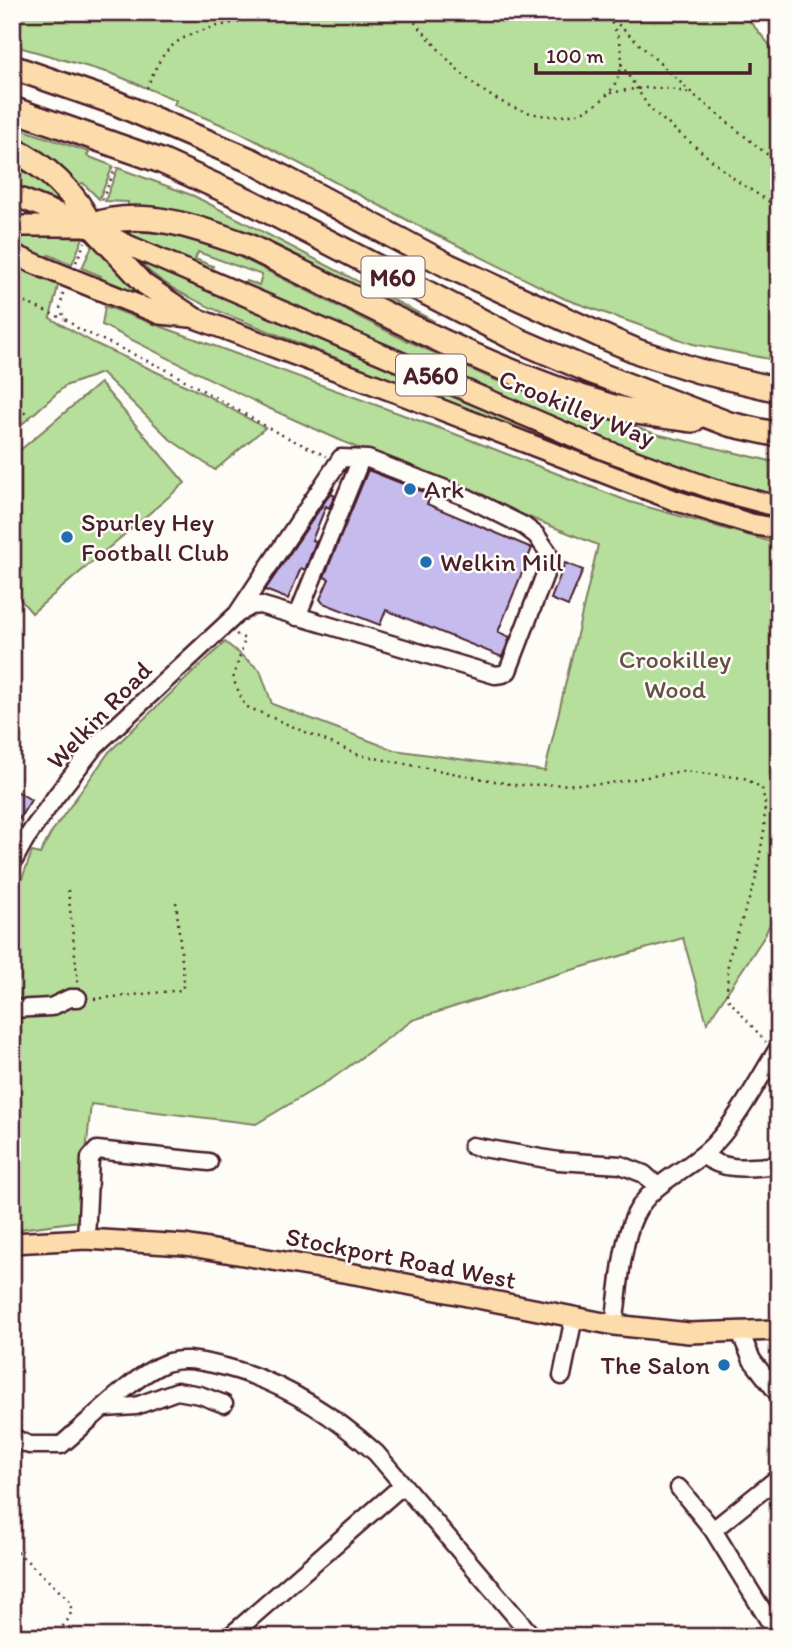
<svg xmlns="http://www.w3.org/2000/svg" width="791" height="1649" viewBox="0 0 791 1649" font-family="Itim,sans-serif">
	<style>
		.green { fill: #b5df9b; stroke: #807f63; stroke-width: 2 }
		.building { fill: #c5bbed; stroke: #4a1f2b; stroke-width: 2 }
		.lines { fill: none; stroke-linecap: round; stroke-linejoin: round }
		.minor-casing { stroke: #4a1f2b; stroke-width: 21 }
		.major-casing { stroke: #4a1f2b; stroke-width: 24 }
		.highway-casing { stroke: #4a1f2b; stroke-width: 28 }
		.path { stroke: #4a1f2b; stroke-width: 2.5; stroke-dasharray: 2 5; stroke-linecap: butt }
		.minor { stroke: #fdfcf7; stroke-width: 16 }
		.major { stroke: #fddcac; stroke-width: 19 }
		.highway { stroke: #fddcac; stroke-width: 23 }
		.major-bridge-casing { stroke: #4a1f2b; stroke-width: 24; stroke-linecap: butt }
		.major-bridge { stroke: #fddcac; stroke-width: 19 }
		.poi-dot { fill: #1f6fb2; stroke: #fdfcf7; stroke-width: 2.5 }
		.labels { text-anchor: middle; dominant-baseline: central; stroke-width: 5; stroke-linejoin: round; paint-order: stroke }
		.shield { fill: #fdfcf7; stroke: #806168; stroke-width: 2 }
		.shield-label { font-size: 24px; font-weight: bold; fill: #4a1f2b }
		.street-label { font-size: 26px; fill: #4a1f2b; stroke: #fdfcf7 }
		.poi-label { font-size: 26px; fill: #4a1f2b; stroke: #fdfcf7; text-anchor: start }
		.park-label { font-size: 26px; fill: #654f47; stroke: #fdfcf7 }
	</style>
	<rect width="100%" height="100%" fill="#fdfcf7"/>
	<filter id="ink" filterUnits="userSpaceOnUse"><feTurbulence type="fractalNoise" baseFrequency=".0143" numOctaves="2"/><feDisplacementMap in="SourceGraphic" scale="14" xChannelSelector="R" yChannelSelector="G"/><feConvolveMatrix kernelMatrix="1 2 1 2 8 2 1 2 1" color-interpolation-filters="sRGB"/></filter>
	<g filter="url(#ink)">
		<!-- green -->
		<path class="green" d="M12,12H742L779,56V361L693,344L565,299L415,224L237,131L174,105L176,100L113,74L12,45Z
			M12,126L89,152L87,156L113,166L99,199L83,183L77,185L51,159L12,135Z
			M12,165L54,188L75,211L12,185Z
			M118,168L194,196L434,321L432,324L128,208V202L105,201Z
			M112,227L150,228L214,244L397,336L495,380L656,434L779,463V496L702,475L644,455L246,285L247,281L259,285L262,275L198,252L195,259L213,266L212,270Z
			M55,232L56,237L83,238L72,264L49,255L46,258L12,244V235Z
			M93,244L105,258L109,255L144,294L140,296L100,280L101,276L82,268Z
			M129,252L779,515V518L689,494L575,453L223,313C187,297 155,282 129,252Z
			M12,263L59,282L50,318L94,343L204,394L265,428L215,470L171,440L102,373L65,386L12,433Z
			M105,306L450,432L630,502L779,544V905L764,937L707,1023L683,938L544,978L413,1020L333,1078L256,1124L91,1104L79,1221L12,1230V905L32,852L40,854L51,833L109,752L225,642L260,670L272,704L394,750L545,771L598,545L353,446L266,407L102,325Z
			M100,383L185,483L32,613L12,590V457Z"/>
		<!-- building -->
		<path class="building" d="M368,470L431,495L427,504L532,548L498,632L510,637L502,657L386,610L380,625L323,603L320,599L329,579L324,577Z
			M334,488L331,494L335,496L329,508L326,506L312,540L316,541L305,570L301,568L288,599L265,590Z
			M565,563L583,570L568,606L551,599Z
			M12,788L31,800L12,830Z"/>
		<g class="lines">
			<!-- minor casing -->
			<g class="minor-casing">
				<path id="minor" d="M297,617L361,459
					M12,864L25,840L56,796L95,746L237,614L341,458L368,459L466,497L524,526L536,535L548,552L547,569L508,671L503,674L495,675L260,605L251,606L237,614
					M12,1009L51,1007L70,998H78
					M472,1146L558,1161L621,1165L644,1174L657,1186
					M703,1155C725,1173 753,1167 779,1165
					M86,1239L90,1158L97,1150L209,1162
					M614,1325C619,1293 621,1243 635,1215C653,1179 692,1170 717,1141C742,1113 759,1078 779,1047
					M740,1332L752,1360L779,1395
					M562,1376L574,1317
					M105,1408L136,1406L177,1391L200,1395L224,1404
					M12,1437L29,1445H61C88,1423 135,1374 166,1363C181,1357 198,1361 213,1364C274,1377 330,1412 376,1453L533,1637
					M679,1488L713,1530L779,1637
					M713,1530L779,1477
					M229,1637L403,1485"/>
			</g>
			<!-- major casing -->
			<g class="major-casing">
				<path id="major" d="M12,195L90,226L125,244L605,450L713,489L779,507
					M12,226H90L144,284L195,318L403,395L674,500L751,524L779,529
					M12,254L43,267
					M95,288L160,314L190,317
					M12,1243L86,1239L185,1245L366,1276L614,1325L689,1333L779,1330"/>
			</g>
			<!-- highway casing -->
			<g class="highway-casing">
				<path id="highway" d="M12,67L116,103L252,161L449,266L602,336L639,352L699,371L779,390
					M12,109L161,161L249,201L518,340L590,371L729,424L779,435
					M12,149C44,164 77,194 90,226C142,207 196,227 246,245C365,302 482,369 610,406C637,414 665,416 693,420"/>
			</g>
			<!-- path -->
			<path class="path" d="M405,12C432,39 453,71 485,92C504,105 528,115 551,116C594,119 630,86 620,42C617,32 610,21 606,12
				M608,15L694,95L779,164
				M621,64L650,109L737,181L779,208
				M147,88C153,73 160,56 172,46C197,23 269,18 303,12
				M610,93C642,87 661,85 692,94
				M102,200L116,167
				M76,262L85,242
				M63,293L60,309L65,319L79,329L167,370L276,432L326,456
				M12,297L64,319
				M12,405L28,415
				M236,634L245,639L233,679L245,706L359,755L515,785L604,784L683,771L744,778L762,788L765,803L764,831L755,882L728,960L727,998L766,1042
				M68,890L78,983
				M94,999L182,990L184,982L176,901
				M12,1416V1419
				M12,1510L21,1474L16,1456
				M12,1547L68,1599C77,1616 64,1624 53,1637"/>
			<!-- minor -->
			<use href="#minor" class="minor"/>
			<!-- major -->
			<use href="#major" class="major"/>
			<!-- highway -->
			<use href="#highway" class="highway"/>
			<!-- major-bridge casing -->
			<g class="major-bridge-casing">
				<path id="major-bridge" d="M43,267L95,288"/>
			</g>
			<!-- major-bridge -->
			<use href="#major-bridge" class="major-bridge"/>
		</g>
	</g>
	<!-- markers -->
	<g class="poi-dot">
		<circle cx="410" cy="489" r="7"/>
		<circle cx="67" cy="537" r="7"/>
		<circle cx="426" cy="562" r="7"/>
		<circle cx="724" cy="1365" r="7"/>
	</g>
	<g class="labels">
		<!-- shield labels -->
		<g class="shield">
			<rect x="361.5" y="256.5" width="63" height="41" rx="5"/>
			<rect x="396" y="354.5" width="70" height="41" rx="5"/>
		</g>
		<g class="shield-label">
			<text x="393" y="277">M60</text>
			<text x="431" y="375">A560</text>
		</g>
		<!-- street labels -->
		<g class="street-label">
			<text transform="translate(577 408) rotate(22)">Crookilley Way</text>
			<text transform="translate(99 715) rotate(-46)">Welkin Road</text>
			<text transform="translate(401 1258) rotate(11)">Stockport Road West</text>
		</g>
		<!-- poi labels -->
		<g class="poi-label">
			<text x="424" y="489">Ark</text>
			<text x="81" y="522">Spurley Hey<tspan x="81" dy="30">Football Club</tspan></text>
			<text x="440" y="562">Welkin Mill</text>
			<text x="710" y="1365" text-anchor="end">The Salon</text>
		</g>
		<!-- park labels -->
		<g class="park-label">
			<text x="675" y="659">Crookilley<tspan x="675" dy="30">Wood</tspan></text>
		</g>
	</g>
	<!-- margin -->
	<rect width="791" height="1649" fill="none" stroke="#fdfcf7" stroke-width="42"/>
	<rect x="21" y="21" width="749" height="1607" fill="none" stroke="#4a1f2b" stroke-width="2.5" filter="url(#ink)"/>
	<!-- scale -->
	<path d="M536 63v10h214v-10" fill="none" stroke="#4a1f2b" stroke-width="3.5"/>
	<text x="546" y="63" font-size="21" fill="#4a1f2b" stroke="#fdfcf7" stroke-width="5" paint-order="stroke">100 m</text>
</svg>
